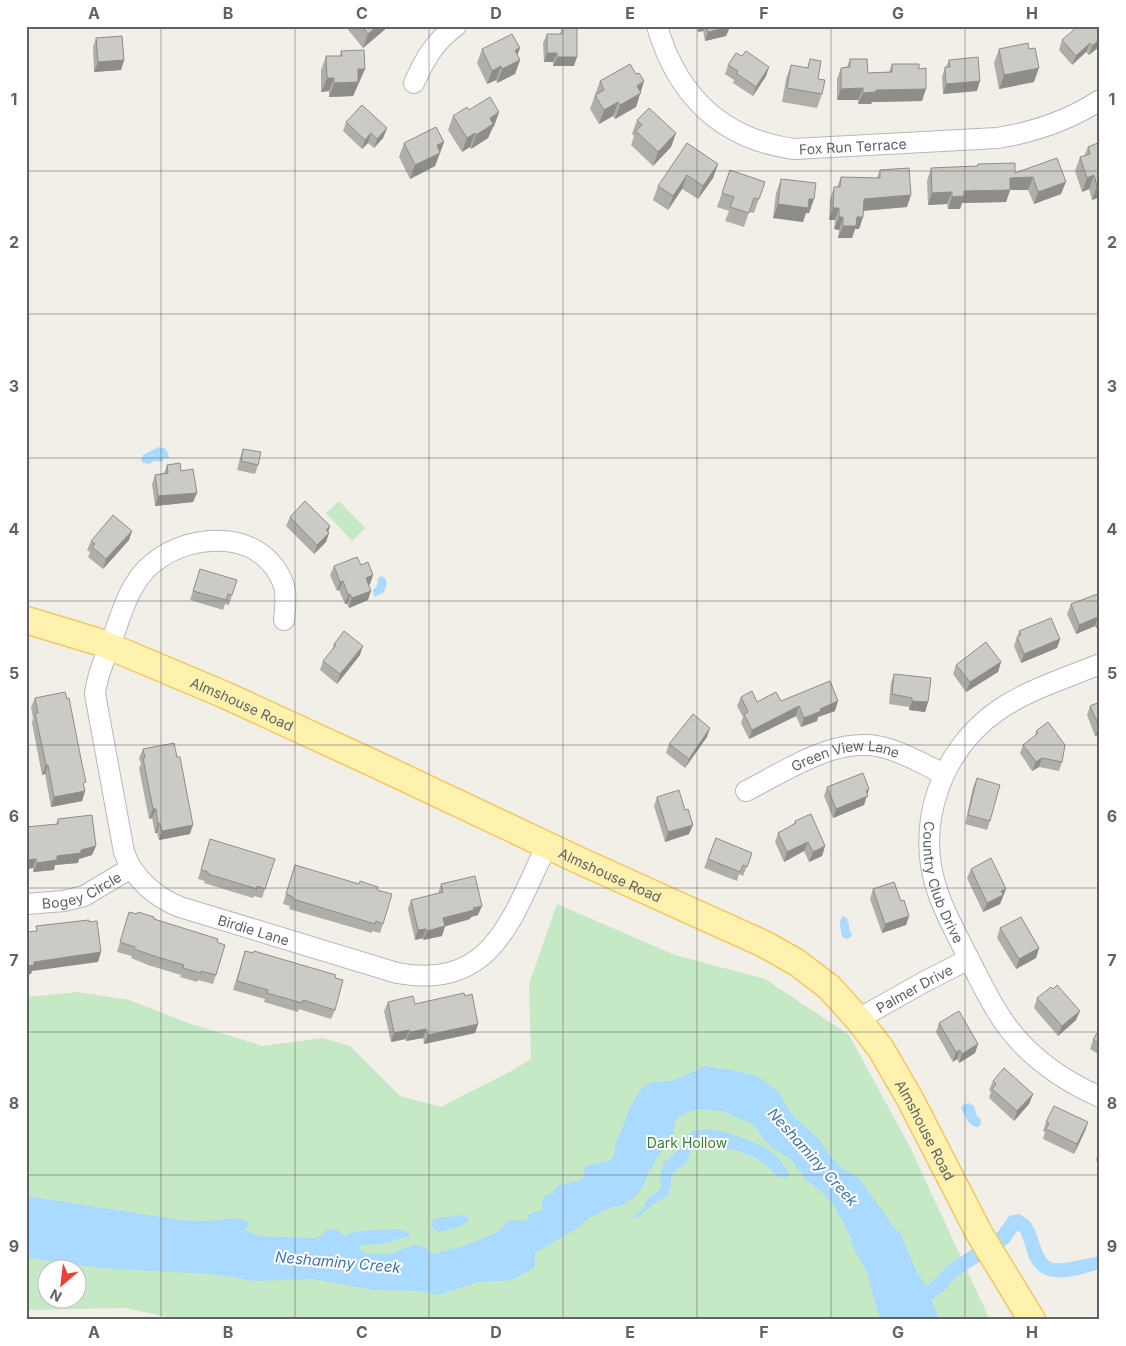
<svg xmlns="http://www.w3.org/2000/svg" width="1126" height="1346" viewBox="0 0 1126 1346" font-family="Inter,sans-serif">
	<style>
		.green { fill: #c5e8c5; fill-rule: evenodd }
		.water { fill: #aadaff }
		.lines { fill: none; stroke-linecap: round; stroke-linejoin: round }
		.minor-casing { stroke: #b5b8bc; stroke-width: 22 }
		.major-casing { stroke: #f2c960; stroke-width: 29 }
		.minor { stroke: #fff; stroke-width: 20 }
		.major { stroke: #fff2af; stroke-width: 26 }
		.wall { fill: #afaea9 }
		.shaded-wall { fill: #8f8d8a }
		.building { fill: #cccac5; stroke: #8f8d8a }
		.grid { fill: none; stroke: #5f6368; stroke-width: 1; stroke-opacity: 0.55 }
		.labels { text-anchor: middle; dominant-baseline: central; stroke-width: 4; stroke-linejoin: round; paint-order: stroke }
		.street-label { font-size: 14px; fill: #5f6368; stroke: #fff }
		.park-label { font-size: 14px; fill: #348238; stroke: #fff }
		.water-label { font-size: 15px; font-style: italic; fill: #4174aa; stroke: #fff }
		.neatline { fill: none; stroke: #5f6368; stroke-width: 2 }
		.grid-label { font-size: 16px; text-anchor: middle; font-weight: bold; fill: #5f6368 }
	</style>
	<rect width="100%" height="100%" fill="#f1efe8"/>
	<!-- green -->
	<path class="green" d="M339,501L365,528L352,541L326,513Z
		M557,904L675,955L765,979L849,1035L910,1147L990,1320H182L125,1308L26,1310V997L78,992L129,1000L191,1024L263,1046L322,1038L350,1046L400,1096L441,1107C471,1090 502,1078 531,1059L529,984ZM48,1268H78V1298H48Z"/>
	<!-- water -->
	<path class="water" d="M159,447L166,449L169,456L168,459L164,458L162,462L155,461L149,464L143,463L141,460L143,455Z
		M382,576L385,578L387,583L384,592L375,597L374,596L373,590L377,586L378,578Z
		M843,916L848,919L847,922L849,923V929L852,934L851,937L847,939L842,937C842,930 837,923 843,916Z
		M705,1066L737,1071L757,1076L778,1091L792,1115L817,1137L833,1159L844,1170L859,1178L893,1226L901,1234L915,1268L926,1286L934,1280L947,1266L998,1232L1009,1216L1019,1214C1023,1217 1028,1219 1031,1223C1039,1234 1041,1260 1053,1263C1063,1265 1089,1258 1100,1256V1269C1075,1276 1043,1288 1029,1258C1026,1249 1024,1240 1020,1232L1017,1231L1009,1243L957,1276L944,1291L931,1300L940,1320H880L866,1270L853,1247L850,1236L834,1206L823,1193L807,1181L790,1158L777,1151L765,1141L753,1124L722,1111L697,1109L685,1113L678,1118L675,1121L672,1139L657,1157L653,1166L648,1172L646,1181L636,1196L623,1205L612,1207L589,1218L579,1227L535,1253V1267L513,1280L478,1282L438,1295L421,1291L373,1290L313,1279L254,1281L213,1274L114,1269L68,1264L26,1257V1196L181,1220L209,1221L238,1218L251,1223L245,1229L247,1231L261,1236L315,1238L322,1235L325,1230C332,1229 340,1228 344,1236L357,1231L399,1229L409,1232L410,1236L383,1244L361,1245L359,1248L365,1253L390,1254L414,1245L424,1247L433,1254C455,1249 476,1242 497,1232C502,1229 505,1222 512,1220C518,1220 519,1222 528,1220L529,1214L542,1210V1202L545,1196L553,1193L556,1187C566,1182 577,1183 585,1177L584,1168L586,1166L611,1160C617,1151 613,1150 616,1142C624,1128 631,1098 643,1087C653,1079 666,1083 677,1079C686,1075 696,1070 705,1066Z
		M969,1103L974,1106L977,1116L981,1119V1123L979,1127C968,1128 966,1115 961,1109L963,1105Z
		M706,1129L723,1131L763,1146L777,1156L789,1173L788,1179L777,1176L767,1166L754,1157L735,1150L710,1146H697L692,1149L686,1164C666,1175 674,1176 669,1195L655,1203L637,1218H632L643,1208L649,1197L656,1193L661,1187L660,1174L664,1162L679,1150L683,1139L693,1131Z
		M463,1215L469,1219C464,1228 448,1229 438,1232L433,1229L431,1224L433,1220L436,1218Z"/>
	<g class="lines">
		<!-- minor casing -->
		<g class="minor-casing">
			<g id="minor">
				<path id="s1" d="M657,26C677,95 721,139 794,149L997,138C1035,132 1068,121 1100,100"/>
				<path d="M414,83C425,59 434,42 456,26"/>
				<path id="s2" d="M284,620C285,609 287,597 284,586C265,529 192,531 153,563C129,582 121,615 111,643C104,659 97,676 95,694L124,852C133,878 155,897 180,907L397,973C494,991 512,916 547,845"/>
				<path id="s3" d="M1100,664C1066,678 1030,689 1000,709C941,749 914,825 938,893C946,916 959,939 970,961C978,977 986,993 995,1008C1019,1050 1057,1078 1100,1097"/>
				<path id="s4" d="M746,791C790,769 842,731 892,750C910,756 927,766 944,774"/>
				<path id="s5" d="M26,904L64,901L84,896L131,868"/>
				<path id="s6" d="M858,1019L924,982L969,959"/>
			</g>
		</g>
		<!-- major casing -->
		<g class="major-casing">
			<g id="major">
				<path id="s7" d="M26,620L99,642L225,695L375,764L576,859L764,944L796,962L829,987L858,1019L881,1049L910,1099L979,1233L1032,1320"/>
			</g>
		</g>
		<!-- minor -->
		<use href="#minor" class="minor"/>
		<!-- major -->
		<use href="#major" class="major"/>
	</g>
	<!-- wall -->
	<path class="wall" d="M345,26H389L363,48Z
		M696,26H730L726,36L705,41L703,31L698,32Z
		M562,28L574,66H553V62H544L543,43L547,34H560Z
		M1100,31V46L1089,55L1086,52L1072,65L1059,50L1062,40Z
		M96,38L124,60L121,70L94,72L93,47Z
		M482,49L517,55L520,60L515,74L497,83L496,80L487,84L477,63Z
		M999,49H1029L1034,82L999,89L994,63Z
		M341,51L365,69L353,96L329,97V91L321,92V70L326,56H340Z
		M742,56L769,67L766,76L753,96L733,83L734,80L725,74L728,65Z
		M810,59L818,79L822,94L817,108L782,102L786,79L791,65L807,68Z
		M850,59L868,73L889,72L892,64L922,101L872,102L871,104H858V100H837V79L841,68L847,67Z
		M949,60L977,91L943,94L942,77L945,67H946Z
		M636,74L644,81L636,107L615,119L613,116L599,124L590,109L600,81Z
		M469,110L499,112L494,126L493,127L488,138L471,149L470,147L462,152L448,130L453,116Z
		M637,120L676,133L671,147L653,166L631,145L634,136L632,134Z
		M346,122L387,128L383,138L374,148L368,143L362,149L343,131Z
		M444,142L435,166L410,179L399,157L404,143Z
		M1100,142V197L1092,200L1089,189L1082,192L1075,171L1080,157L1084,156L1088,147Z
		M1057,158L1061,194L1034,204L1028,190H1010L1006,202L962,203L960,209H948L947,204L928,205L927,181L931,168L977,166L978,164L1015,173Z
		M718,164L713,178L698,199L682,189L668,210L653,200L658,186Z
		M730,170L765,182L754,213L749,212L744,227L725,221L729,211L717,207Z
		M880,170L907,207L863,211V217L859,229H855L852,238H838L839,230L834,229L835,220H829L830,199L834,187H837L841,177L877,178Z
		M781,179L814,199L809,213H806L803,222L773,218L776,193Z
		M243,449L258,465L255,474L237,470L240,458Z
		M167,465L181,471L197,493L193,502L155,506L152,484L155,475L164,473Z
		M290,517L330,526L326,542L314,554L286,526Z
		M132,531L129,540L103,569L88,557L90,552L87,550L91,541Z
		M361,565L373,575L370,584L369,585L368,600L349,608L347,604H345L339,590L337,591L330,575L334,566Z
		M200,569L232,595L229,605L225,604L223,610L190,600Z
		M1100,593V627L1096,628L1095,626L1076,634L1067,614L1071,604Z
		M1019,631L1060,639L1057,648L1021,663L1014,646Z
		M334,644L360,655L337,684L320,670L323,661L332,650Z
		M1001,662L998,672L966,692L953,674L956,665Z
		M894,674L928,702L925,712L909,710V707L889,704L891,683Z
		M741,697L757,702L781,701L835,711L818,717L817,721L801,727L796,716L749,739L741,723L743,717L737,706Z
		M35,698L84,786L85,791L82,801L51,807L45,774L42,775L32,723L33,718L31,707Z
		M1100,702V734L1095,736L1087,715L1090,706Z
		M1036,731L1062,762L1059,771L1039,767L1032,771L1020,753L1023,745L1035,736Z
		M707,737L685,768L666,753L669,744Z
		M143,749L190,834L159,840L157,833H155L152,818L149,819L139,768L141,764L139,758Z
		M977,778L990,821L987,830L965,824L973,787Z
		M827,787L869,789L864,805L833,818L824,796Z
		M657,797L685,810L689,834L665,842L654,806Z
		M58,819L92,855L79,859L78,863L55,865L54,870L33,872V868L26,869V827L56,824Z
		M795,821L825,846L822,856L809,862L804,851L784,862L775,842L778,833L794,824Z
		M716,838L752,853L743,876L739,874L737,881L704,868Z
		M210,839L265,889L262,898L254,896L253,898L204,883L205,881L198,879Z
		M295,865L377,890L383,924L380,933L372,931V933L289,909L290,906L283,904Z
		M971,869L1006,889L1000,904L983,912L967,878Z
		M441,884L478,915L471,917L470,919L445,926L442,936L423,940V938L415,940L408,909L411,900L438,894Z
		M873,889L901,901L906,925L882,933L870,899Z
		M129,912L154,919L217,942L216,975L213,984L198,980L197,982L180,977L181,975L148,965L131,958L132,956L117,952Z
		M1000,928L1039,948L1036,958L1016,969L997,938Z
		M245,951L335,978V1010L331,1019L299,1009L298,1012L264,1002L265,999L233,990Z
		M1053,989L1076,1020L1058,1036L1034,1008L1037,998Z
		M388,1002L415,1004L478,1024L475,1033L424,1044L423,1038L406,1041V1039L391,1042L384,1011Z
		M939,1023L978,1044L975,1053L959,1063L957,1059L953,1062L936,1032Z
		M1100,1028V1055L1090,1049L1093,1040Z
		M993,1081L1033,1094L1029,1104L1014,1121L989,1098L991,1092L989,1090Z
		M1046,1122L1085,1131L1074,1154L1043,1139L1045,1132L1043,1131Z
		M1100,1139V1162L1096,1161Z"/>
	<!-- shaded-wall -->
	<path class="shaded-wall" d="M377,26H389L363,48L368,34Z
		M700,26H705L703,31L698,32Z
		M730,27L726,36L705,41L708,32Z
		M1100,39V46L1089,55L1092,46Z
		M1090,43L1086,52L1072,65L1076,56Z
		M520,48L515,62V50Z
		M547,53H557L553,62H544Z
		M557,57H577L574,66H553Z
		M124,60L121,70L94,72L98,62Z
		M520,60L515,74L497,83L502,69Z
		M501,66L496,80L487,84L492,71Z
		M769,67L766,76L753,96L756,87Z
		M1039,68L1034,82L999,89L1004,75Z
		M358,69H365L353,96L329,97L334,83Z
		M327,78H334L329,91L321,92Z
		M644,81L636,107L615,119L620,105L637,86Z
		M980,81L977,91L943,94L946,84Z
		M863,88L858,100H837L841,89Z
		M926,89L922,101L872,102L871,104H858L863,93L876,90Z
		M618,102L613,116L599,124L604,110Z
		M499,112L494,126L493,127L488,138L471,149L476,135L490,118Z
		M387,128L383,138L374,148L377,139Z
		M371,133L368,143L362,149L365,140Z
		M475,133L470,147L462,152L467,138Z
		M676,133L671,147L653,166L658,152Z
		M444,142L435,166L410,179L415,165L437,145Z
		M718,164L713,178L698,199L703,186Z
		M687,175L682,189L668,210L673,196Z
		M1094,175L1089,189L1082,192L1087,178Z
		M1033,177L1028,190H1010L1006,202L962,203L960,209H948L952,197L964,191L1010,178Z
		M1066,182L1061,194L1034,204L1038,192Z
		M1100,185V197L1092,200L1097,186Z
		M952,192L947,204L928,205L932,193Z
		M911,195L907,207L859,211L864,199Z
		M809,199H814L809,213H806L803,222L773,218L778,204Z
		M833,208H839L835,220H829Z
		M839,217H843L839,230L834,229Z
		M857,217H863L859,229H855L852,238H838L843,226Z
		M197,493L193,502L155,506L158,496Z
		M330,526L327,535L329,533L326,542L314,554L317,545L326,530Z
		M132,531L129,540L103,569L106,559Z
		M373,575L370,584L362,587L366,578Z
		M343,581L339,590L337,591L340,582Z
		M371,591L368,600L349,608L352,598Z
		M350,594L347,604H345L348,595Z
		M1098,617L1095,626L1076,634L1079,625Z
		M1099,619H1100V627L1096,628Z
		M1060,639L1057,648L1021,663L1024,654Z
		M363,646L360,655L337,684L340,674Z
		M1001,662L998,672L966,692L970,682Z
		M838,701L835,711L818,717L817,721L801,727L804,718L820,709Z
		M912,701L928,702L925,712L909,710Z
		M799,706L796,716L749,739L752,730Z
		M1099,726H1100V734L1095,736Z
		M710,728L707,737L685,768L689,759Z
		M1042,758L1039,767L1032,771L1036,762Z
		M46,765H48L45,774L42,775Z
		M869,789L864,805L833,818L836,809Z
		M85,791L82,801L51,807L54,797Z
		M153,809H156L152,818L149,819Z
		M160,823L157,833H155L158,824Z
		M193,825L190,834L159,840L162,831Z
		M693,825L689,834L665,842L668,832Z
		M808,842L804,851L784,862L787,852Z
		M96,846L92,855L79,859L78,863L55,865L54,870L33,872L37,863L57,856Z
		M825,846L822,856L809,862L813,852Z
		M36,859L33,868L26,869V860Z
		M1006,889L1000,904L983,912L987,903L1001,891Z
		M482,906L478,915L471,917L470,919L440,928L443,918L473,908Z
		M909,916L906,925L882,933L885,924Z
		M445,926L442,936L423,940L427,931Z
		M426,929L423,938L415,940L418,930Z
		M1039,948L1036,958L1016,969L1019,959Z
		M101,952L98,962L32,971L31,974L26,975V966L34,962Z
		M1080,1011L1076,1020L1058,1036L1062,1026Z
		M478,1024L475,1033L424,1044L428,1035Z
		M426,1029L423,1038L406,1041L410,1032Z
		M409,1030L406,1039L391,1042L394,1033Z
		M978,1044L975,1053L959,1063L962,1054Z
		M960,1050L957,1059L953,1062L956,1052Z
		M1033,1094L1029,1104L1014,1121L1017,1111Z
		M1088,1122L1085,1131L1074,1154L1077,1144Z"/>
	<!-- building -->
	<path class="building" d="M362,26H377L368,34Z
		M707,26H730V27L708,32Z
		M1078,26H1086L1087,28L1089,26H1096L1100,31V39L1092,46L1090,43L1076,56L1062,40Z
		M562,28H577V57H557V53H547V34H562Z
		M512,34L520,48L515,50L520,60L502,69L501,66L492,71L482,49Z
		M122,36L124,60L98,62L96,38Z
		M1028,43L1029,49L1035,48L1039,68L1004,75L999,49Z
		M364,50L365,69H358V82L334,83V78H327L326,56H342L341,51Z
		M746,51L769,67L756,87L736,73L738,71L728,65L736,53L742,56Z
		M978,57L980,81L946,84L945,67H950L949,60Z
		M810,59L821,61L818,79L825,80L822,94L787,88L791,65L808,68Z
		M850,59H867L868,73L892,72V64H919V69L926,68V89L876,90V92L863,93V88L841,89V68L850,67Z
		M630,64L636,74L639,73L644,81L637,86L641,93L620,105L618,102L604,110L595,95L604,90L600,81Z
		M490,97L499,112L490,118L493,124L476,135L475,133L467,138L453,116L467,107L469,110Z
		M362,105L387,128L377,139L371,133L365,140L346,122Z
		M649,108L676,133L658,152L636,131L642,125L637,120Z
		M436,127L444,142L437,145L440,153L415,165L404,143Z
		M1100,142V185L1097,186L1094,175L1087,178L1080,157L1090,154L1088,147Z
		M687,143L718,164L703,186L687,175L673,196L658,186Z
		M1057,158L1066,182L1038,192L1033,177L1010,178V190L964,191V196L952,197V192L932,193L931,168L978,166V164L1015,163V173Z
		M909,168L911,195L864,199L863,217H857L856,226H843V217H839V208H833L834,187H840L841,177L880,178V170Z
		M730,170L765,182L759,199L754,198L749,213L730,207L734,197L722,193Z
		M781,179L816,183L814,199H809L808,208L778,204Z
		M243,449L261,452L258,465L241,461Z
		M180,463L181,471L193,469L197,493L158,496L155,475L168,473L167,465Z
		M305,501L330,526L326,530L329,533L317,545L290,517Z
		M113,515L132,531L106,559L92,547L95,544L91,541Z
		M357,557L361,565L368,562L373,575L366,578L371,591L352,598L350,594L348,595L343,581L340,582L334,566Z
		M200,569L237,580L232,595L228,594L226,600L193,591Z
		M1100,593V619H1099L1098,617L1079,625L1071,604Z
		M1051,618L1060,639L1024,654L1017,637L1021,635L1019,631Z
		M344,631L363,646L340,674L323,661L336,645L334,644Z
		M986,642L1001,662L970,682L956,665Z
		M894,674L931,678L928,702L912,701V698L892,694Z
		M830,681L838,701L820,709L821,711L804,718L799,706L752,730L744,714L748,712L741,697L752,691L757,702L776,692L781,701Z
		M65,692L67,699L69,698L82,764L86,782L83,783L85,791L54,797L48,765H46L35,713H38L35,698Z
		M1100,702V726H1099L1090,706Z
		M693,714L710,728L689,759L669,744Z
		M1048,722L1065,745L1062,762L1042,758L1036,762L1023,745L1038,733L1036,731Z
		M174,743L177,757H180L193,825L162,831L160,823L158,824L156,809H153L143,758H145L143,749Z
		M863,773L869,789L866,791L868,796L836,809L827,787Z
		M977,778L1000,785L990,821L968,815Z
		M679,790L685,810L688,809L693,825L668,832L657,797Z
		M811,814L825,846L813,852L808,842L787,852L778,833L796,823L795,821Z
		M92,815L96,846L81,850V853L57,856V860L37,863L36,859L26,860V827L58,824V819Z
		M716,838L752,853L747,867L743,865L740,872L708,859Z
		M210,839L275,859L265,889L257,886V889L208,874V872L201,870Z
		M991,858L1006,889L1001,891L1003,895L987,903L971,869Z
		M295,865L359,884L360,881L378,887L377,890L392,894L383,924L376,921L375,924L293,899V897L286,894Z
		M475,876L482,906L473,908L474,910L443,918L445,926L427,931L426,929L418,930L411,900L443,892L441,884Z
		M894,882L901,901L904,900L909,916L885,924L873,889Z
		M129,912L137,914L138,912L154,917V919L218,939L217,942L225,945L216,975L201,971V973L183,968L184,965L151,955L134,949L135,947L120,942Z
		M1021,917L1039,948L1019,959L1000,928Z
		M89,920V922L97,921L101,952L34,962V965L26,966V932L37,931L36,926Z
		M245,951L253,953L254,951L336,975L335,978L343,980L335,1010L303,1000L302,1003L267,993L268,990L237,981Z
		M1057,985L1080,1011L1062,1026L1037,998L1051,987L1053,989Z
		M464,993L465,996L472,994L478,1024L428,1035L426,1029L410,1032L409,1030L394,1033L388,1002L413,996L415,1004Z
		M959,1011L978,1044L962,1054L960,1050L956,1052L939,1023Z
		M1100,1028V1044L1093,1040Z
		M1004,1068L1033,1094L1017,1111L992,1089L996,1084L993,1081Z
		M1054,1106L1088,1122L1077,1144L1046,1129L1049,1123L1046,1122Z"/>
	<!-- grid -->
	<path class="grid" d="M161,26V1320M295,26V1320M429,26V1320M563,26V1320M697,26V1320M831,26V1320M965,26V1320M26,171H1100M26,314H1100M26,458H1100M26,601H1100M26,745H1100M26,888H1100M26,1032H1100M26,1175H1100"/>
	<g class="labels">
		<!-- street labels -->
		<g class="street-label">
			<text stroke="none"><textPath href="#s1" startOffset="255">Fox Run Terrace</textPath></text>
			<text stroke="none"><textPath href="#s7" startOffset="232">Almshouse Road</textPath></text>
			<text stroke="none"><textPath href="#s4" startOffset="108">Green View Lane</textPath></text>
			<text stroke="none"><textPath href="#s7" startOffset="638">Almshouse Road</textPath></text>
			<text stroke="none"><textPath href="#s3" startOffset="309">Country Club Drive</textPath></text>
			<text stroke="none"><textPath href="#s5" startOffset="58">Bogey Circle</textPath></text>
			<text stroke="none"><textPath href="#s2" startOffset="654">Birdie Lane</textPath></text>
			<text stroke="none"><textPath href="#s6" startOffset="64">Palmer Drive</textPath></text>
			<text stroke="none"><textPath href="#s7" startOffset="1058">Almshouse Road</textPath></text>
		</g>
		<!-- park labels -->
		<g class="park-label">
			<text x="687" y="1142">Dark Hollow</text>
		</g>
		<!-- water labels -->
		<g class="water-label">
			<text transform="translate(813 1157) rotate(48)">Neshaminy Creek</text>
			<text transform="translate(338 1262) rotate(5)">Neshaminy Creek</text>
		</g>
	</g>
	<!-- border -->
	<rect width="1126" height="1346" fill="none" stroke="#ffffff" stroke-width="55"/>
	<!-- north arrow -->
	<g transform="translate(62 1284) rotate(208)"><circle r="24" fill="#ffffff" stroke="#bfc1c3"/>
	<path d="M0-4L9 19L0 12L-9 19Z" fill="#ea4335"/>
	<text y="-8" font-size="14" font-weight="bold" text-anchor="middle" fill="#5f6368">N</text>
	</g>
	<rect x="28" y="28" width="1070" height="1290" class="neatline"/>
	<g class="grid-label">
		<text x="94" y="19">A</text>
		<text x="228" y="19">B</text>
		<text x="362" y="19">C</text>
		<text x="496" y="19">D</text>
		<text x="630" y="19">E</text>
		<text x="764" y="19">F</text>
		<text x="898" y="19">G</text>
		<text x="1032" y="19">H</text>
		<text x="14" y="105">1</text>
		<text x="1112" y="105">1</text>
		<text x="14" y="248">2</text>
		<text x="1112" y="248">2</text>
		<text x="14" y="392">3</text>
		<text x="1112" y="392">3</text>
		<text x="14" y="535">4</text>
		<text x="1112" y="535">4</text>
		<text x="14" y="679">5</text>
		<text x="1112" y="679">5</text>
		<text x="14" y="822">6</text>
		<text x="1112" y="822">6</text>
		<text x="14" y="966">7</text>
		<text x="1112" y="966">7</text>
		<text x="14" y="1109">8</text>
		<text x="1112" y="1109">8</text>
		<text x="14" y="1252">9</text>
		<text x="1112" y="1252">9</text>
		<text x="94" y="1338">A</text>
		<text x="228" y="1338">B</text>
		<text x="362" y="1338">C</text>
		<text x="496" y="1338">D</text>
		<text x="630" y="1338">E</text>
		<text x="764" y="1338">F</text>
		<text x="898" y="1338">G</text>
		<text x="1032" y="1338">H</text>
	</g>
</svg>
